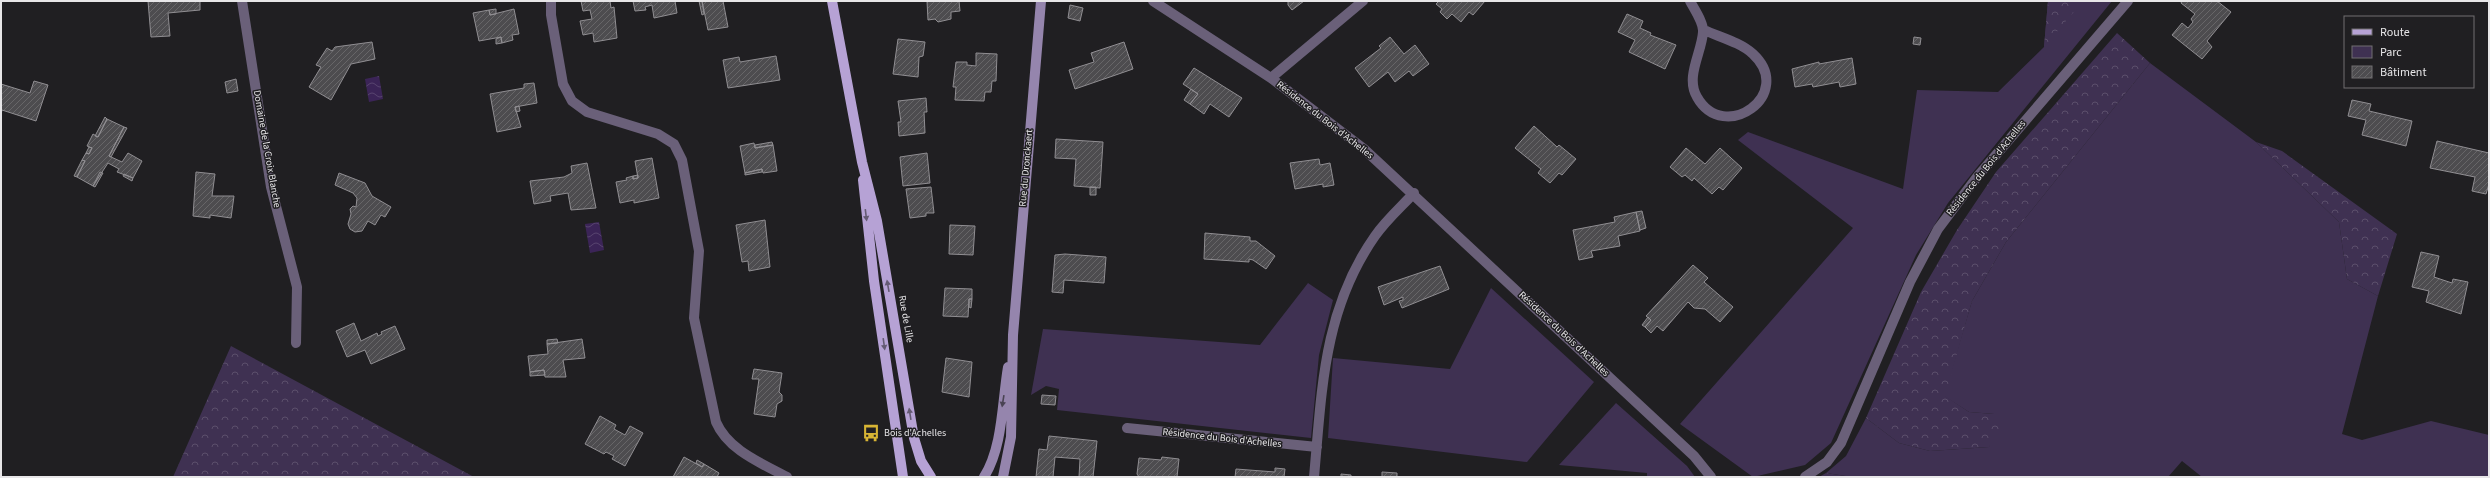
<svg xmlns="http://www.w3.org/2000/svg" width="2490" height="478" viewBox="0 0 2490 478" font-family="'Source Sans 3',sans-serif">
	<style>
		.green { fill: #3f3152 }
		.forest { fill: url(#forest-crowns) }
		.water { fill: url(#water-waves) }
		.building { fill: url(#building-hatch); stroke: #908e92 }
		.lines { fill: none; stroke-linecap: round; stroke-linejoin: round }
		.street { stroke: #6a6079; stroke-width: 10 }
		.secondary { stroke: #9585ad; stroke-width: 10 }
		.primary { stroke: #b6a2d5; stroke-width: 10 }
		.oneway { fill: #645a73 }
		.oneway2 { fill: #494353 }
		.labels { text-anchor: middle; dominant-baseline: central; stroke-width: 3; stroke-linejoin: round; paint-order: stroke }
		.street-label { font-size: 10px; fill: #e7e6e8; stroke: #201f22 }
		.poi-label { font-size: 10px; fill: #e7e6e8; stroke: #201f22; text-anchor: start }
	</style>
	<defs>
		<pattern id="forest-crowns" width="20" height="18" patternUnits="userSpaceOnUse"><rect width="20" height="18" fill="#3f3152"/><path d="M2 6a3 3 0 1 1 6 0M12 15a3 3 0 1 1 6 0" fill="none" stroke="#5b4f6b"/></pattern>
		<pattern id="water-waves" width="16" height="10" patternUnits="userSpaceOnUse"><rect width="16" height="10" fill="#3b2457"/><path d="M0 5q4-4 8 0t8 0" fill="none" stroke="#57446f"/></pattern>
		<pattern id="building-hatch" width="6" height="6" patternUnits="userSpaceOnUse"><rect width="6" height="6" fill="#4d4c4f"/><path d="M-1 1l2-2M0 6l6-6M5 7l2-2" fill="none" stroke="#676668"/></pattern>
	</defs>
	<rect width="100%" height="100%" fill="#201f22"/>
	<!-- green -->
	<path class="green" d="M2048,1H2112L1948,203L1916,255L1831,443L1805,465L1753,477L1680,424L1853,228L1738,140L1748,132L1903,189L1917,90L1998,92L2044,47Z
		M2150,63L2256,142L2339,222L2347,279L2378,296L2342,434L2362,440L2431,421L2489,435V477H2202L2182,461L2168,477H1852L1826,473L1846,456L1866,418L1899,443L1930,451L1989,447L1994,414L1969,412L1944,396L1972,301L2006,242Z
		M1308,283L1333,300L1319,355L1311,438L1057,410L1059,389L1046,386L1031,395L1043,329L1260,345Z
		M1491,288L1594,382L1527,462L1328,438L1333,358L1450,369Z
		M1616,403L1687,466L1695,477H1647V473L1559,465Z"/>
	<!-- forest -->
	<path class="forest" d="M2048,1H2083L2044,47Z
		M2117,33L2150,63L2006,242L1972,301L1945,396L1969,412L1994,414L2000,428L1989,447L1930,451L1899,443L1866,418L1921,292L1957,230L1996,172Z
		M2256,142L2282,151L2397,234L2378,296L2347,279L2339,222Z
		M231,346L474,477H173Z
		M1826,473L1852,477H1819Z"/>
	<!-- water -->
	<path class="water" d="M379,76L383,99L369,102L365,79Z
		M599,222L604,250L590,253L585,224Z"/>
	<!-- building -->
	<path class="building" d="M148,1H200V10L168,13L170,36L151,37Z
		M581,1H610L611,8L614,7L617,38L594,42L593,33L583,35L580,21L592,19L590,10L583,11Z
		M633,1H675L677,13L654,18L652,5L645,7L646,10L635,11Z
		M699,1H702L704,14L702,15Z
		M702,1H723L728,27L708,30Z
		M927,1H959L960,11L951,12V19L938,22L935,19L928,20Z
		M1288,1H1304L1292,10L1288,5Z
		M1439,1H1485L1473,15L1469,12L1461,22L1452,14L1447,19L1440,12L1442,9L1436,4Z
		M2182,1H2217L2231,12L2207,41L2212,47L2202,59L2172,35L2182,23L2188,28L2193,22L2191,19L2195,14L2181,3Z
		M1070,5L1083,8L1080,21L1068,18Z
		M496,9V14L490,15L489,10Z
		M514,9L519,34L512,35L513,40L502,43L501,37L479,41L473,13L489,10L490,15Z
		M1627,14L1643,21L1640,28L1651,33L1650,35L1676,45L1665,69L1629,52L1635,40L1618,32Z
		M501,37L502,43L496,44V39Z
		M1390,37L1404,54L1415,45L1429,64L1413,76L1409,71L1395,82L1388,72L1369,87L1355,68L1381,48L1379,46Z
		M1914,37L1921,38L1920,45L1913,44Z
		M898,39L925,42L923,56L919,57L918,77L893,74Z
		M372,42L375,59L351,64L331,100L309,87L321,67L316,65L327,48L332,51L335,47Z
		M1124,42L1133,69L1075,89L1069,70L1094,62L1091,53Z
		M976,53L997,54L996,81H992L991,92H985L984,101L955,100L956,87H953L956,62H967V65L976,66Z
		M776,56L780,80L728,88L723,60L739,57L740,62Z
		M1852,58L1856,84L1840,87L1839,82L1813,87L1812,84L1795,87L1792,69L1819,62V64Z
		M1194,68L1242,98L1229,117L1210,104L1204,114L1190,104L1198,94L1183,84Z
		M236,79L238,91L227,93L225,82Z
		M34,81L48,85L36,121L2,110L1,114V84L30,93Z
		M534,83L537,103L515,107L521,127L497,132L490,94L524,88V84Z
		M1191,89L1198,94L1190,104L1184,100Z
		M926,98L927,112H924L925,133L899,136L898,122H901L898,101Z
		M2352,100L2371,104L2369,111L2412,121L2406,146L2362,135L2366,120L2348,116Z
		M519,106L520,111L516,112L515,107Z
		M105,117L107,119L98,137L95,136Z
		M107,119L124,127L109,156L122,162L128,153L142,161L133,178L117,172L119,169L108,163L93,186L77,177L85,161L82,160L86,153L89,154L92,148L87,146L93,134L98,137Z
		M1534,126L1557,147L1559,145L1576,159L1562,175L1559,173L1550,183L1538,173L1541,169L1515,148Z
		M124,127L127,128L111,157L109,156Z
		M1056,139L1103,142L1100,188L1074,186L1076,159L1055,158Z
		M2437,141L2489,153V184L2486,194L2472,191L2475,177L2430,168Z
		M772,142L773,145L755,148V145Z
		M754,143L755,148L773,145L777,171L763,173L762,169L745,173L740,146Z
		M89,147L92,148L89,154L86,153Z
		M1686,148L1705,164L1720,148L1742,168L1723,190L1719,187L1712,194L1694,178L1692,181L1685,175L1682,177L1670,167Z
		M927,153L930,183L903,186L900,157Z
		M652,158L659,198L634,203V200L620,203L616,182L627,180L626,178L633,176V179L638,178L635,161Z
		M1319,159L1320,165L1330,163L1334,185L1323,187V184L1295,189L1290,163Z
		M82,160L85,161L77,177L74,176Z
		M587,163L596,208L571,210L568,193L550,196L551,201L534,204L530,181L564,177L572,173L571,166Z
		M762,169V172L745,175V173Z
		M100,172L103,173L95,187L93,186Z
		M196,172L215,174L212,196H234L231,218L210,215V218L193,216Z
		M339,173L365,183L372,196L391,207L385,217L381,215L375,225L368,221L362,231L355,232L350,229L348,224L351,214L350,209L353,206L356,207L357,198L353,193L335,185Z
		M124,174L133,178L132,181L123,176Z
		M638,175V178L633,179V176Z
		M931,187L934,213H926V216L910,218L906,189Z
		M1090,187H1096V195H1090Z
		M1642,211L1646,228L1640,230L1636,212Z
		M1636,212L1640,231L1618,236L1620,246L1591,251L1593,257L1579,260L1573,230L1615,222L1614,217Z
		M765,220L770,267L749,271L748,261L742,262L736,225Z
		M950,225L975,226L973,255L949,254Z
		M1205,233L1250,237V241H1256L1275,256L1266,269L1253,260L1249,259V262L1204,259Z
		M2421,252L2439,256L2434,277L2452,283L2453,279L2468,282L2461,314L2426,302L2429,291L2412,287Z
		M1065,254L1106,257L1104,283L1064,280L1063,293L1052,292L1055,255Z
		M1693,265L1708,278L1704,282L1733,307L1720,322L1705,309L1694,308L1688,302L1663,331L1657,326L1651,333L1645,327L1651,320L1646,316Z
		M1440,266L1449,289L1402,308L1399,301L1403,300V297L1384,305L1378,287Z
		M945,288L972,289V299H969L968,317L943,316Z
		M969,299H972L971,308L969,307Z
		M1648,317L1651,320L1645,327L1642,325Z
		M354,323L361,341L377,333L378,336L382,334L381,332L395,326L405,349L371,364L365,350L347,357L336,331Z
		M557,339L558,343L547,344V340Z
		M582,339L585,358L563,360L566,377H545L544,370L530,372L528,356L548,354L547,344Z
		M946,358L972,362L969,397L942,392Z
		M754,369L782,373L779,392L782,395V401L777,404L775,417L754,414L759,379H752Z
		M544,370L545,375L530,376V372Z
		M1042,395L1056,396L1055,405L1041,404Z
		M600,416L616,425L614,429L625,435L630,426L643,433L625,466L612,459L614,456L606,452L604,454L585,444Z
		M1049,436L1097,441L1093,477H1079L1080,459L1055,457L1053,477H1036L1039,449L1047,450Z
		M684,457L702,467L704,464L719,473L717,477H673Z
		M1162,457L1179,459L1177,477H1139L1137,474L1139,458L1161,460Z
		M697,460L704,464L702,467L696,463Z
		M1275,468L1285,469L1284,477H1235L1236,469L1275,472Z
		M1382,472L1397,473V477H1382Z
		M1341,474L1351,475V477H1341Z"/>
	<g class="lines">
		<!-- street -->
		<path class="street" d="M242,1L271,187L297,287L296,343
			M551,1V15L563,84L572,101L587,112L658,134L674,144L682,160L699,251L694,318L716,422C728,450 761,463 787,477
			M1153,1L1271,78L1364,149L1694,456L1711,477
			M1690,1C1694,9 1704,23 1703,32C1702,52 1685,77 1697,97C1724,145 1796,94 1753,54C1740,42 1719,37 1704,30
			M1271,78L1363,1
			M1127,428L1317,447
			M1314,477C1322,390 1323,310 1375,236C1386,220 1401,207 1414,193
			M1805,477L1827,462L1841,443L1910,282L1938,229L1977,177L2128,1"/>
		<!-- secondary -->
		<path class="secondary" d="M984,477C1003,447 1002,402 1008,367
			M1003,477L1011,437L1013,335L1041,1"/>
		<!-- primary -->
		<path class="primary" d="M832,1L862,162L877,221L914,438L921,461L931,477
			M863,180L874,281L903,477"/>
	</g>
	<!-- one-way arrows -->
	<defs><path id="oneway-solid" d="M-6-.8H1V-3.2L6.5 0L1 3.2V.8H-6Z"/></defs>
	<g class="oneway">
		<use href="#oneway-solid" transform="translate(866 215) rotate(83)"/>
		<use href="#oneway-solid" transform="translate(888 286) rotate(-100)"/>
		<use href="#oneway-solid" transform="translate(884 344) rotate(82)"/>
		<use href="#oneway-solid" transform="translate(910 414) rotate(-99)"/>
	</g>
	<use class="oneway2" href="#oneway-solid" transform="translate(1003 401) rotate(99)"/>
	<!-- icons -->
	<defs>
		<g id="bus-bare" transform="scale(1.38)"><path d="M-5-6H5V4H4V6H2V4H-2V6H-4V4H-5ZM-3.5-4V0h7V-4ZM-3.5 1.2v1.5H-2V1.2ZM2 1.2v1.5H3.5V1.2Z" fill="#d7b434" stroke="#201f22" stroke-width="2.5" paint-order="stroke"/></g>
	</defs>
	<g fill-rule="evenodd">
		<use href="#bus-bare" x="871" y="433"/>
	</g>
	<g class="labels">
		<!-- street labels -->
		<g class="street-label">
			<text transform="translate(1325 120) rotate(38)">Résidence du Bois d'Achelles</text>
			<text transform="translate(267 149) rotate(80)">Domaine de la Croix Blanche</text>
			<text transform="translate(1026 168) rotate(-85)">Rue du Dronckaert</text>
			<text transform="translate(1986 168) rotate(-51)">Résidence du Bois d'Achelles</text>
			<text transform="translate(906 319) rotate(80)">Rue de Lille</text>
			<text transform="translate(1564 334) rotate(43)">Résidence du Bois d'Achelles</text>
			<text transform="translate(1222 438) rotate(6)">Résidence du Bois d'Achelles</text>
		</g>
		<!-- poi labels -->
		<g class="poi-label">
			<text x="884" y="433">Bois d'Achelles</text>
		</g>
	</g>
	<!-- border -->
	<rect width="2490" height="478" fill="none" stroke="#e7e6e8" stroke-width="4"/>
	<!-- legend -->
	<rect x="2344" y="16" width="130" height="72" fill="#201f22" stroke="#706f71"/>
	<rect x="2352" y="29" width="20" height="6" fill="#b6a2d5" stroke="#706f71"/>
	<text x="2380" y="36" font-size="12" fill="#e7e6e8">Route</text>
	<rect x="2352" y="46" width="20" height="12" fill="#3f3152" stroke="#706f71"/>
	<text x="2380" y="56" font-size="12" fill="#e7e6e8">Parc</text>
	<rect x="2352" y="66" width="20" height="12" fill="url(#building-hatch)" stroke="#706f71"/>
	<text x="2380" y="76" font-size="12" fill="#e7e6e8">Bâtiment</text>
</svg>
